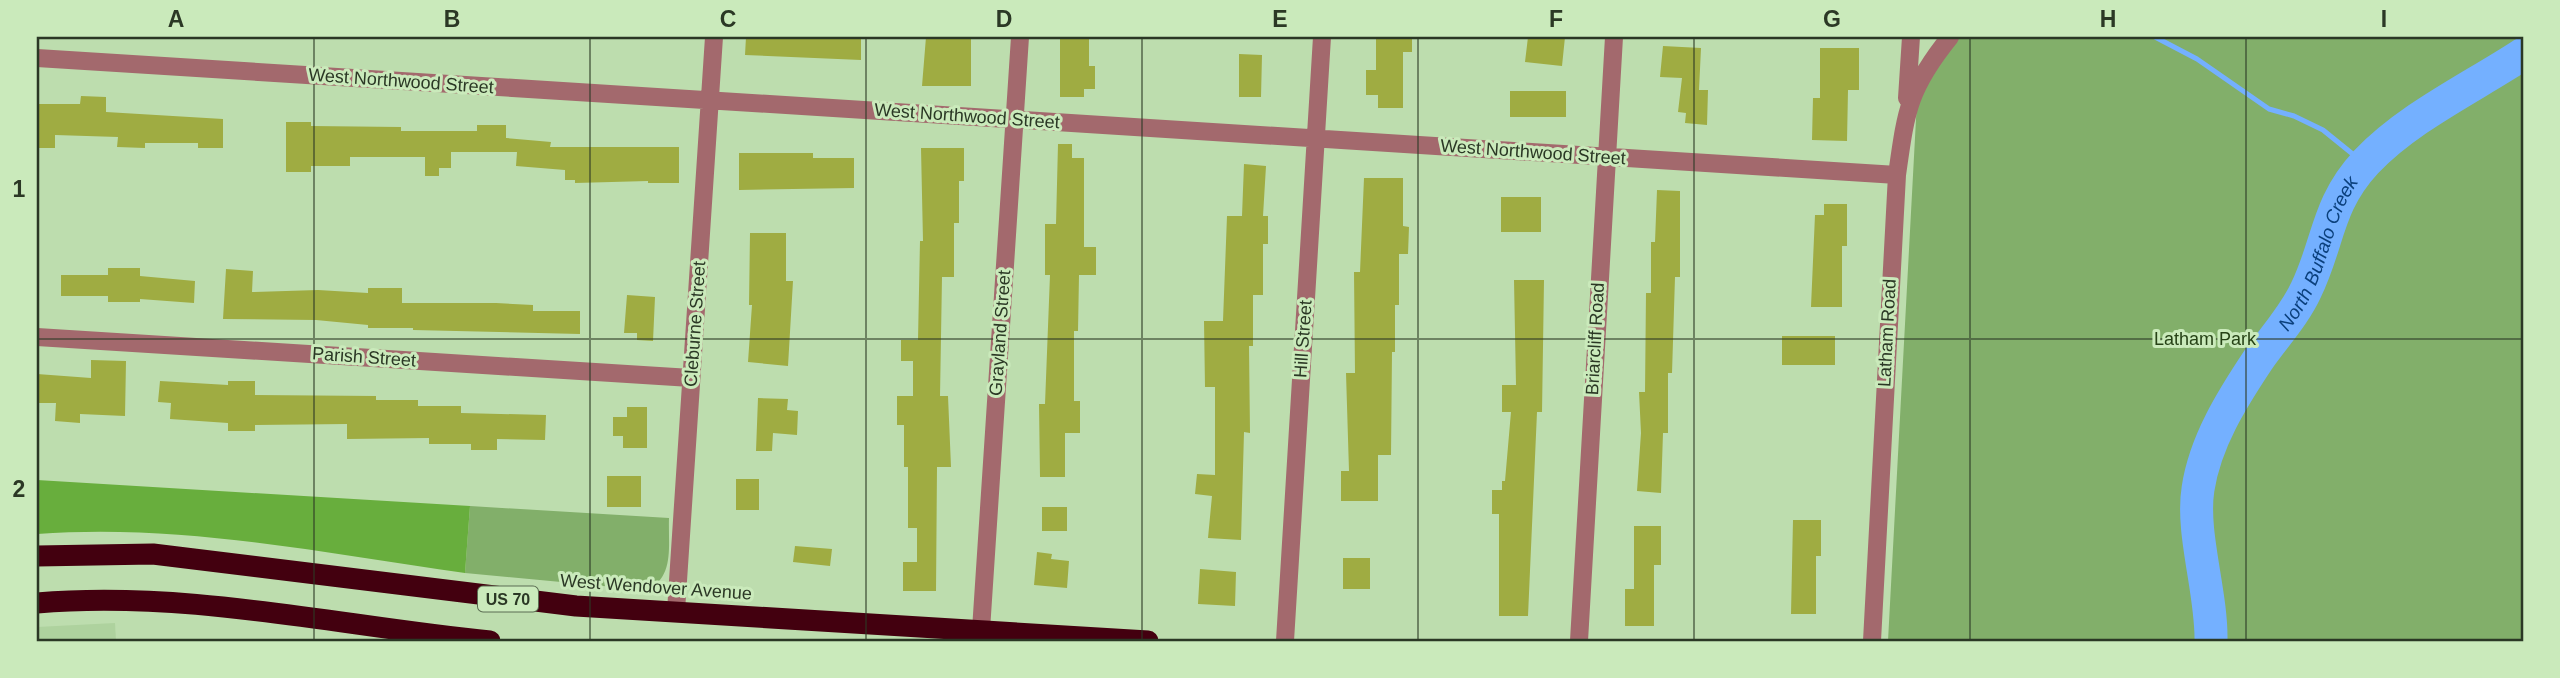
<svg xmlns="http://www.w3.org/2000/svg" width="2560" height="678" viewBox="0 0 2560 678" font-family="Arial,sans-serif">
	<style>
		.built { fill: #aed29e }
		.green { fill: #82af6a }
		.forest { fill: #68ae3d }
		.lines { fill: none; stroke-linecap: round; stroke-linejoin: round }
		.stream { stroke: #74b0ff; stroke-width: 5 }
		.river { stroke: #74b0ff; stroke-width: 33 }
		.building { fill: #9fac42 }
		.minor { stroke: #a3696d; stroke-width: 18 }
		.highway { stroke: #43000f; stroke-width: 21 }
		.grid { fill: none; stroke: #2b3825; stroke-width: 2; stroke-opacity: 0.55 }
		.labels { text-anchor: middle; dominant-baseline: central; stroke-width: 6; stroke-linejoin: round; paint-order: stroke }
		.shield { fill: #caeabb; stroke: #5b6d52; stroke-width: 2 }
		.shield-label { font-size: 16px; font-weight: bold; fill: #2b3825 }
		.street-label { font-size: 18px; fill: #2b3825; stroke: #caeabb }
		.park-label { font-size: 18px; fill: #264216; stroke: #caeabb }
		.water-label { font-size: 19px; font-style: italic; fill: #0b407d; stroke: #caeabb }
		.neatline { fill: none; stroke: #2b3825; stroke-width: 2.5 }
		.grid-label { font-size: 23px; text-anchor: middle; font-weight: bold; fill: #2b3825 }
	</style>
	<rect width="100%" height="100%" fill="#bdddae"/>
	<!-- built -->
	<path class="built" d="M115,623L116,641H37V627Z"/>
	<!-- green -->
	<path class="green" d="M1950,37H2523V641H1888L1918,82Z
		M470,506L669,518C668,546 675,578 646,590L465,573Z"/>
	<!-- forest -->
	<path class="forest" d="M37,480L470,506L465,573C324,553 180,523 37,534Z"/>
	<g class="lines">
		<!-- stream -->
		<path class="stream" d="M2155,37L2197,59L2269,109L2294,116L2323,130L2365,164"/>
		<!-- river -->
		<path class="river" id="s1" d="M2211,641C2212,593 2191,533 2198,489C2205,442 2232,399 2258,360C2274,337 2294,316 2306,290C2329,243 2326,205 2366,162C2409,117 2471,88 2523,54"/>
	</g>
	<!-- building -->
	<path class="building" d="M746,37H861V60L745,55Z
		M926,37H971V86H922Z
		M1060,37H1089V66H1095V89H1084V97H1060Z
		M1376,37H1412V52H1403V108H1378V95H1366V70H1376Z
		M1528,37H1565L1562,66L1525,62Z
		M1663,46L1701,48L1699,90H1708L1707,125L1685,123L1686,113L1678,112L1682,78L1660,77Z
		M1820,48H1859V90H1848L1847,141L1812,140L1813,98H1820Z
		M1239,54L1262,55L1261,97H1239Z
		M1510,91H1566V117H1510Z
		M81,96L106,97V112L223,119V148H198V143H145V148L117,147L118,137L55,135V148H37V104H80Z
		M286,122H311V126L401,127V131H477V125H506V138L551,142L550,147H679V183H648V181L575,183V180H565V170L516,166L517,152H451V168H439V176H425V157H350V166H311V172H286Z
		M1058,144H1072V158H1084V247H1096V275H1079L1078,331H1074V401H1080V433H1065V477H1040L1039,404H1045L1050,275H1045V224H1056Z
		M921,148H964V181H959V223H954V277H942L940,396H948L951,467H937L936,591H903V562H917V528H908V467H904V425H897V396H913V361H901V340H918L920,241H923Z
		M739,153H813V158H854V188L739,190Z
		M1244,164L1266,166L1263,216H1268V244H1263V295H1253V346H1249L1250,433L1244,432L1241,540L1208,538L1212,496L1195,494L1197,474L1215,475V387H1205L1204,321H1223L1227,216H1242Z
		M1364,178H1403V226L1409,227L1408,254H1399V305H1395V352H1392L1391,455H1378V501H1341V471H1349L1346,373H1355L1354,272H1360Z
		M1657,190L1680,191V277H1675L1672,373H1668V433H1663L1661,493L1637,491L1641,433L1639,392H1645L1646,293H1651V242H1655Z
		M1501,197H1541V232H1501Z
		M1824,204H1847V246H1842V307H1811L1815,215H1824Z
		M750,233H786V281H793L788,366L748,362L752,305H749Z
		M108,268H140V276L195,281L194,303L140,299V302H108V296H61V275H108Z
		M226,269L253,271L252,292L318,290L368,293V288H402V303H496L533,305V311H580V334L413,330V328H368V325L316,320L223,319Z
		M1514,280H1544L1542,412H1537L1528,616H1499V514H1492V490H1502V481H1505L1511,412H1502V385H1516Z
		M627,295L655,297L653,341L637,340V333H624Z
		M1782,336H1835V365H1782Z
		M91,360L126,361L125,416L80,414V423L55,421L56,403H37V374L91,378Z
		M160,381L228,385V381H255V395L376,396V400H418V406H461V413L546,415L545,440L497,439V450H471V444H429V438L347,439V424L255,425V431H228V423L170,419L171,403L158,402Z
		M758,398L788,399L787,410L798,411L797,435L773,433L772,451H756Z
		M627,407H647V448H623V436H613V417H627Z
		M607,476H641V507H607Z
		M736,479H759V510H736Z
		M1042,507H1067V531H1042Z
		M1793,520H1821V556H1816V614H1791Z
		M1634,526H1661V565H1654V626H1625V589H1634Z
		M795,546L832,549L830,566L793,562Z
		M1037,552L1052,554L1051,559L1069,561L1067,588L1034,585Z
		M1343,558H1370V589H1343Z
		M1200,569L1236,572L1235,606L1198,604Z"/>
	<g class="lines">
		<!-- minor -->
		<path class="minor" d="M37,58L1897,175
			M1907,98L1911,37
			M37,337L691,378
			M676,611L714,37
			M981,630L1020,37
			M1285,641L1322,37
			M1579,641L1614,37
			M1872,641L1897,175C1906,111 1908,89 1950,37"/>
		<!-- highway -->
		<path class="highway" d="M37,556L153,554L576,606L1148,641
			M37,603C188,590 340,626 490,641"/>
	</g>
	<!-- grid -->
	<path class="grid" d="M314,37V641M590,37V641M866,37V641M1142,37V641M1418,37V641M1694,37V641M1970,37V641M2246,37V641M37,339H2523"/>
	<g class="labels">
		<!-- shield labels -->
		<rect class="shield" x="478" y="586.5" width="60" height="25" rx="5"/>
		<g class="shield-label">
			<text x="508" y="599">US 70</text>
		</g>
		<!-- street labels -->
		<g class="street-label">
			<text transform="translate(401 81) rotate(4)">West Northwood Street</text>
			<text transform="translate(967 116) rotate(4)">West Northwood Street</text>
			<text transform="translate(1533 152) rotate(4)">West Northwood Street</text>
			<text transform="translate(695 324) rotate(-86)">Cleburne Street</text>
			<text transform="translate(1000 333) rotate(-86)">Grayland Street</text>
			<text transform="translate(1887 333) rotate(-87)">Latham Road</text>
			<text transform="translate(1303 339) rotate(-86)">Hill Street</text>
			<text transform="translate(1595 339) rotate(-87)">Briarcliff Road</text>
			<text transform="translate(364 357) rotate(4)">Parish Street</text>
			<text transform="translate(656 587) rotate(4)">West Wendover Avenue</text>
		</g>
		<!-- park labels -->
		<g class="park-label">
			<text x="2205" y="339">Latham Park</text>
		</g>
		<!-- water labels -->
		<g class="water-label">
			<text stroke="none"><textPath href="#s1" startOffset="420">North Buffalo Creek</textPath></text>
		</g>
	</g>
	<!-- border -->
	<rect width="2560" height="678" fill="none" stroke="#caeabb" stroke-width="77"/>
	<rect x="38" y="38" width="2484" height="602" class="neatline"/>
	<g class="grid-label">
		<text x="176" y="27">A</text>
		<text x="452" y="27">B</text>
		<text x="728" y="27">C</text>
		<text x="1004" y="27">D</text>
		<text x="1280" y="27">E</text>
		<text x="1556" y="27">F</text>
		<text x="1832" y="27">G</text>
		<text x="2108" y="27">H</text>
		<text x="2384" y="27">I</text>
		<text x="19" y="197">1</text>
		<text x="19" y="497">2</text>
	</g>
</svg>
